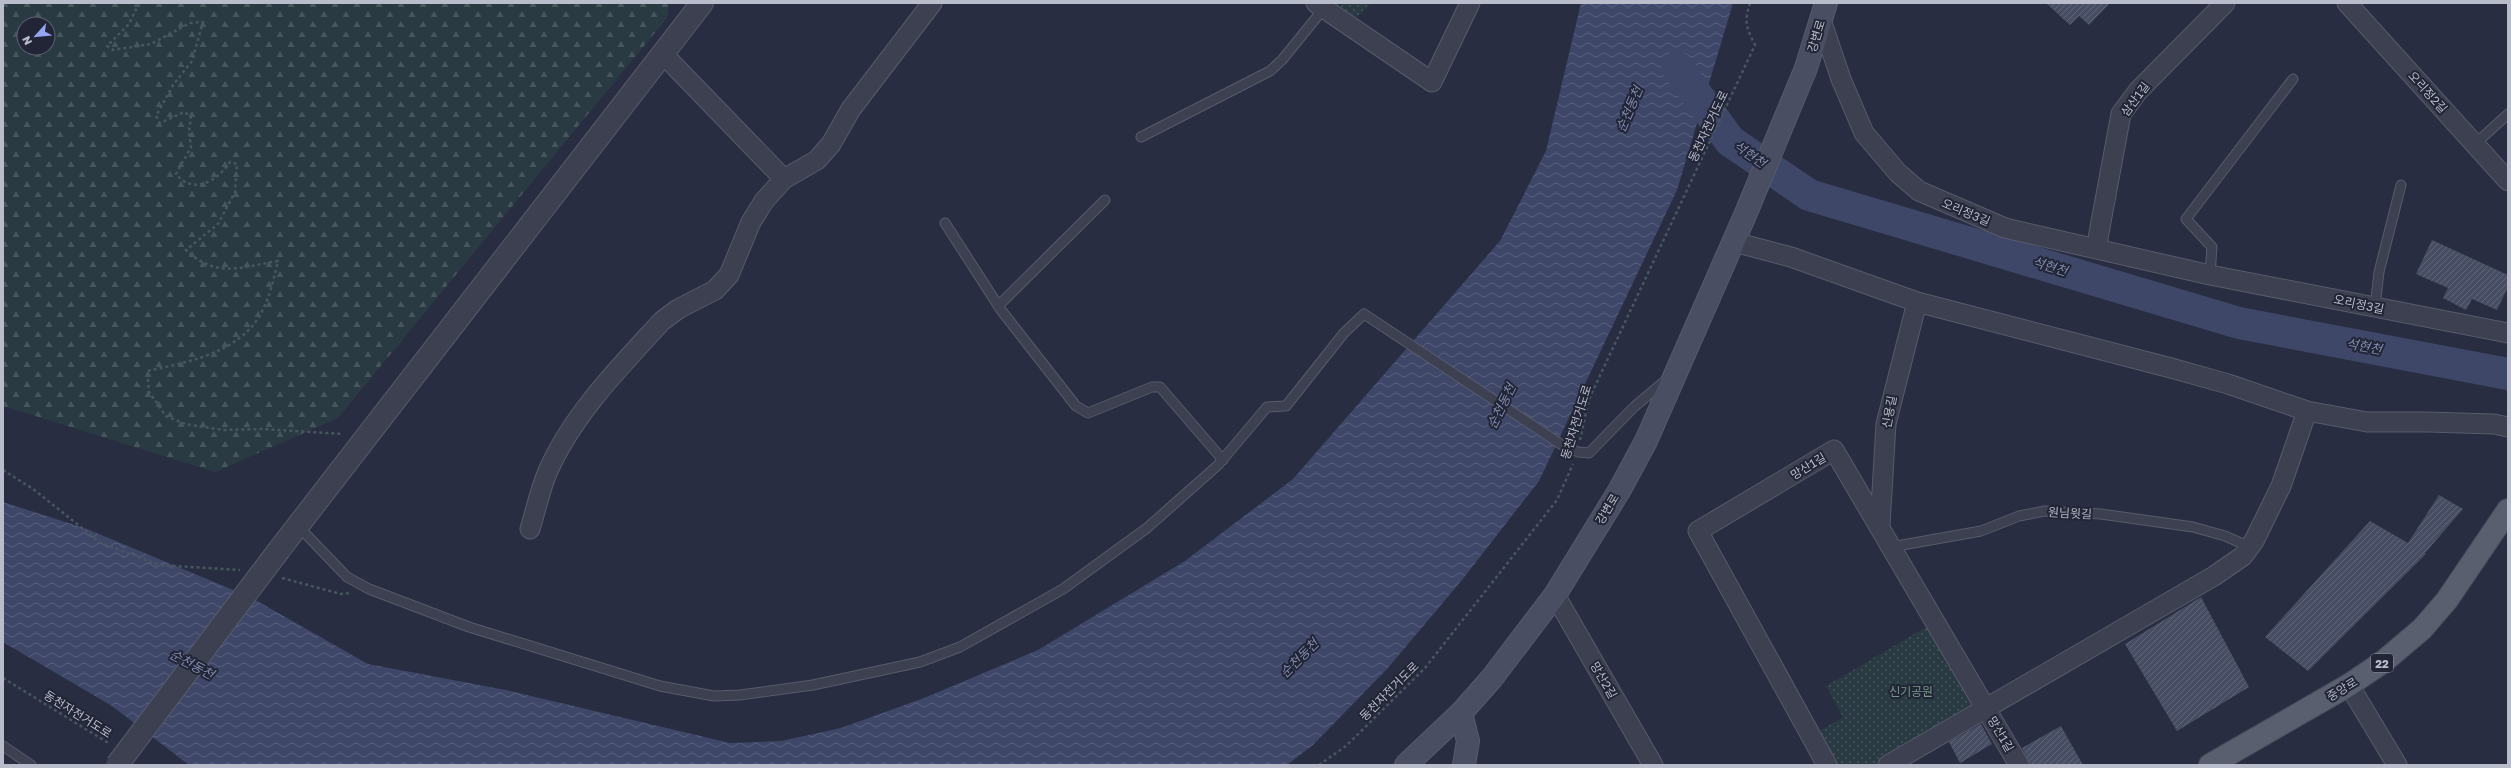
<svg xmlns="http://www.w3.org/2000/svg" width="2511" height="768" viewBox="0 0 2511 768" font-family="'Golos Text','Noto Sans KR',sans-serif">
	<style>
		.grass { fill: url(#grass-dots) }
		.forest { fill: url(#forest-firs); fill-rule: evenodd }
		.water { fill: url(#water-waves) }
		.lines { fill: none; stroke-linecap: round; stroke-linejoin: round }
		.river { stroke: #3f4769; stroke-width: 32 }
		.building { fill: url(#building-hatch) }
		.service-casing { stroke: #575b6b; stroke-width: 11 }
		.minor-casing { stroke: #575b6b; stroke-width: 21 }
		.tertiary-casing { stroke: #575b6b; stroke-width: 24 }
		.secondary-casing { stroke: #575b6b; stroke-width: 24 }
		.primary-casing { stroke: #46495a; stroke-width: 24 }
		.path { stroke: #48575f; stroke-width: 2.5; stroke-dasharray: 3 3; stroke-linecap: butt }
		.service { stroke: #3c4051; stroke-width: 9 }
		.minor { stroke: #3c4051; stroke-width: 19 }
		.tertiary { stroke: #3c4051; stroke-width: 22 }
		.secondary { stroke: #4a4e63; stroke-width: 22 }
		.primary { stroke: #5a5f70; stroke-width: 22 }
		.tertiary-bridge-casing { stroke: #575b6b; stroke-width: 24; stroke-linecap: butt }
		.tertiary-bridge { stroke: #3c4051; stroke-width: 22 }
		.labels { text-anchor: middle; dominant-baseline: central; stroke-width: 4; stroke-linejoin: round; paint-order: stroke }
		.shield { fill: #212536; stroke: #8b8f9e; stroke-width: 1 }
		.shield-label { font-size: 11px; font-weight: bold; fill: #b9bccb }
		.street-label { font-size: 12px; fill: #b9bccb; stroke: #212536 }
		.park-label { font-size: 12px; fill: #729a84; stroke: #212536 }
		.water-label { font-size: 13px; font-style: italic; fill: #828cb0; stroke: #212536 }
	</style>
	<defs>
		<pattern id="grass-dots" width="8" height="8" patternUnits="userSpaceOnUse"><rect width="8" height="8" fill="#2a3a42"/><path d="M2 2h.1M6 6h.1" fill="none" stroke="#47555c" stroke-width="1.8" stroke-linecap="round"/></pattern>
		<pattern id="forest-firs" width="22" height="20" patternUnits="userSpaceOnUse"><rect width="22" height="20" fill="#2a3a42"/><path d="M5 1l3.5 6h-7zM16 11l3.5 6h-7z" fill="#47555c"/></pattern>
		<pattern id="water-waves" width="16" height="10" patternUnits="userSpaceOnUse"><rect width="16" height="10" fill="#3f4769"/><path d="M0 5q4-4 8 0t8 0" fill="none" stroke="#59607d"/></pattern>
		<pattern id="building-hatch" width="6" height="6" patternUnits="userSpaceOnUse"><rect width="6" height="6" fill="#474d62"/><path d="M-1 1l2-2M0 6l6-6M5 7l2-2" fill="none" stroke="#5f6577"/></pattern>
	</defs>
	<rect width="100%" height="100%" fill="#282d41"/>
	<!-- grass -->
	<path class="grass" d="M1344,3H1371L1357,17L1339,8Z
		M1928,626L1973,702L1963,715L1878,765H1834L1815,734L1843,717L1826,686Z"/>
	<!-- forest -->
	<path class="forest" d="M3,3H669L667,18L338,418L215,472L3,406ZM24,24H48V48H24Z"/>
	<!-- water -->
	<path class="water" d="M1581,3H1733L1677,190L1539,481L1462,580L1387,669L1313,745L1287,765H189L112,706L3,642V502L87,529L250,597L368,664L506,690L730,743L781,741L841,728L924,698L1038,650L1185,561L1293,479L1500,241L1546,151Z"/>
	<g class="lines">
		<!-- river -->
		<path class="river" d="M1677,67L1730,141L1809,195L2239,323L2508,374"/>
	</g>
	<!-- building -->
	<path class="building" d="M2046,3H2110L2089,25L2079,16L2070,25Z
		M2432,240L2508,275V287L2497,310L2472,299L2466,310L2443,298L2448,288L2416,274Z
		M2439,495L2463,509L2425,553L2426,554L2308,671L2265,637L2370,521L2408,543Z
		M2201,597L2249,687L2177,731L2125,644Z
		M1981,724L1992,744L1960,763L1949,742Z
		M2061,726L2083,765H2030L2022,748Z"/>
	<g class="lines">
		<!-- service casing -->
		<g class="service-casing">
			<path id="service" d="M1141,137L1270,71L1282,60L1325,7
				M2475,144L2508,114
				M945,223L1001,310L1076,406L1088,413L1152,387H1160L1223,460
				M2210,275L2212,247L2186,219L2293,79
				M998,306L1105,200
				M2375,307L2379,272L2401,185
				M298,526L347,577L369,589L469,627L660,686L714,696L740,695L813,685L920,662L960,647L1063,589L1147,528L1218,465L1267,407L1286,406L1344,333L1364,314L1562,445L1578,452L1589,453L1634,407L1666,380
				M1891,547L1981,531L2019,516L2045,511L2101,514L2193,527L2225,536L2250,547
				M3,746L31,765"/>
		</g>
		<!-- minor casing -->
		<g class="minor-casing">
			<path id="minor" d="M1316,3L1432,82L1470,3
				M2347,3L2508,181
				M1821,20L1841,79L1864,133L1898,173L1919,191L2005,228L2210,275L2508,333
				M663,54L784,179
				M1734,242L1791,257L1917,302L2171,368L2228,384L2307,411L2367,422H2428L2494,424L2508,427
				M2096,249L2121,114L2138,91L2225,3
				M1880,525L1886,424L1917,302
				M530,529C536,510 540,489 548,471C573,414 620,367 662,321L678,309L715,290L729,275L751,222L764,201L784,179L817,160L831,144L851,109L932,3
				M1555,595L1653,765
				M2349,685L2397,765
				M1827,765L1698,531L1834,450L2019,765
				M1888,765L2214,576L2243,556L2254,541L2281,486L2307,411"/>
		</g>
		<!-- tertiary casing -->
		<g class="tertiary-casing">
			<path id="tertiary" d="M279,550L702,3"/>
		</g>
		<!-- secondary casing -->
		<g class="secondary-casing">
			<path id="secondary" d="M1461,713L1468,741L1464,765
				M1406,765L1461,713L1492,678L1555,595L1619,491L1646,441L1746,213L1806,68L1826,3"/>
		</g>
		<!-- primary casing -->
		<g class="primary-casing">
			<path id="primary" d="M2210,765L2349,685L2383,662L2422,629L2447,600L2508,510"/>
		</g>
		<!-- path -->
		<path class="path" d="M139,3L129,24L107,46L113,50L151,44L190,23L203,22L192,61L173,85L156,116L160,123L184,112L191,116L189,132L191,147L176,174C194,196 218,180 230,162L237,164L235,192L218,224L186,250C217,279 241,267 278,261C273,282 268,306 254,324C229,355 184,363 147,371L149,392L166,416L185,424L223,430L263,429L343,434
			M1580,440L1589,399L1755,45C1746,27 1744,22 1750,3
			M3,470L33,489L101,543L159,565L240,570
			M282,578L341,594L349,593
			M3,678L110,744
			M1319,765L1346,746L1425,668L1557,500L1573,464"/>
		<!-- service -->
		<use href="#service" class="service"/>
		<!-- minor -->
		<use href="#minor" class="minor"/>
		<!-- tertiary -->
		<use href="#tertiary" class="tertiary"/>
		<!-- secondary -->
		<use href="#secondary" class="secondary"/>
		<!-- primary -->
		<use href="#primary" class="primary"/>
		<!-- tertiary-bridge casing -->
		<g class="tertiary-bridge-casing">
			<path id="tertiary-bridge" d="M117,765L279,550"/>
		</g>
		<!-- tertiary-bridge -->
		<use href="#tertiary-bridge" class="tertiary-bridge"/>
	</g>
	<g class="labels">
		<!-- shield labels -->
		<rect class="shield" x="2371" y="654" width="22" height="18" rx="3"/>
		<g class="shield-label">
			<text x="2382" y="663">22</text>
		</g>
		<!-- street labels -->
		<g class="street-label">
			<text transform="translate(1816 36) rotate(-73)">강변로</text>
			<text transform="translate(2428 92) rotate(48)">오리정2길</text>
			<text transform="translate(2135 99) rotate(-53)">삼산1길</text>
			<text transform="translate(1708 126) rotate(-65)">동천자전거도로</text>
			<text transform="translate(1966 212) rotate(23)">오리정3길</text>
			<text transform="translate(2359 304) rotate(12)">오리정3길</text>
			<text transform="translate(1889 412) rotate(-80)">신용길</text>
			<text transform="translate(1576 422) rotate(-73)">동천자전거도로</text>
			<text transform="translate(1808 466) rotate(-31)">망산1길</text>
			<text transform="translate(1607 509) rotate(-59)">강변로</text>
			<text transform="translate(2070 513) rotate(3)">원님윗길</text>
			<text transform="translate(1604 680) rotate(60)">망산2길</text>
			<text transform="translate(2342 689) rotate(-31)">중앙로</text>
			<text transform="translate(1389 691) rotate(-45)">동천자전거도로</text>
			<text transform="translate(78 714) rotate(32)">동천자전거도로</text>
			<text transform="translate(2001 734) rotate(60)">망산1길</text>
		</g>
		<!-- park labels -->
		<g class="park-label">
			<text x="1911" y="691">신기공원</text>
		</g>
		<!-- water labels -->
		<g class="water-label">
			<text transform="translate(1629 109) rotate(-67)">순천동천</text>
			<text transform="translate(1750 154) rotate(35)">석현천</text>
			<text transform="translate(2050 266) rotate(17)">석현천</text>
			<text transform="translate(2364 346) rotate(11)">석현천</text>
			<text transform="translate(1501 406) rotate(-64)">순천동천</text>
			<text transform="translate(1299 658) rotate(-45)">순천동천</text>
			<text transform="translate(192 664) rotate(28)">순천동천</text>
		</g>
	</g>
	<!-- border -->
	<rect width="2511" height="768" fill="none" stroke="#b9bccb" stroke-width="8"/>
	<!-- north arrow -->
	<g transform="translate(36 36) rotate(243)"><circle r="19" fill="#212536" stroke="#5e6172"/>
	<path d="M0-3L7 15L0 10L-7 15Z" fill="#96a5f3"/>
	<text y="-6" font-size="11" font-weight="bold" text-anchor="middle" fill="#b9bccb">N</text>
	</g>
</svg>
